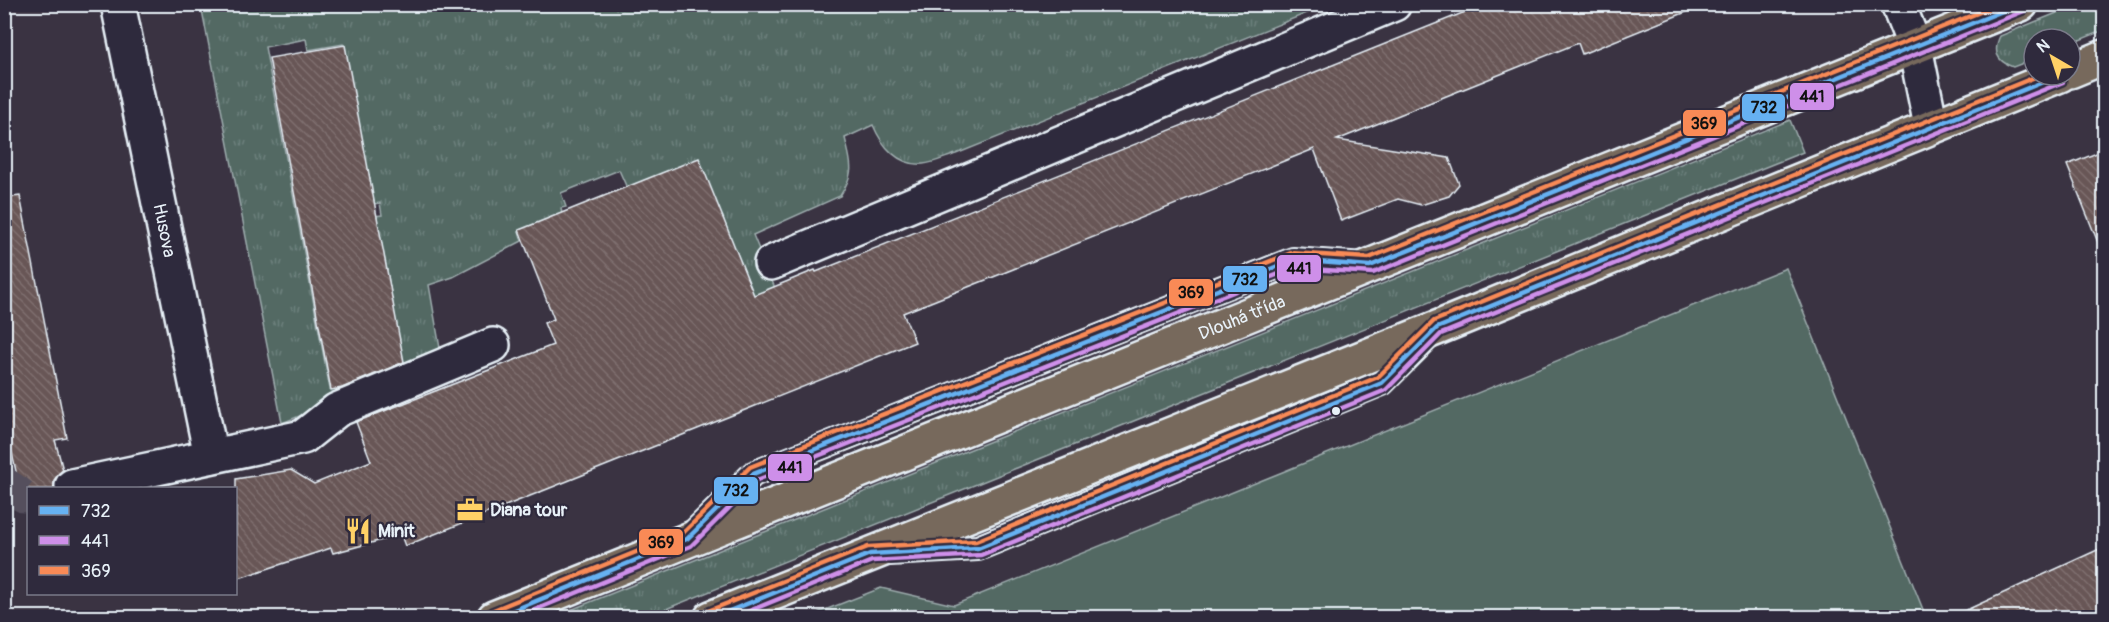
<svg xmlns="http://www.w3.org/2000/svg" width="2109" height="622" viewBox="0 0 2109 622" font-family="Pangolin,sans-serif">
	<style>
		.grass { fill: url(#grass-tufts); stroke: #9eadae; stroke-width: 1.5 }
		.green { fill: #536964; stroke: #9eadae; stroke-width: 1.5 }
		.building { fill: url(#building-back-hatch); stroke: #e8f1f8; stroke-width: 1.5 }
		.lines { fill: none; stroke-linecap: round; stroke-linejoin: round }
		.minor-tunnel { stroke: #54505d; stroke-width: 33; stroke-dasharray: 33 16; stroke-linecap: butt }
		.service-casing { stroke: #e8f1f8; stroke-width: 28 }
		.minor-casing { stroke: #e8f1f8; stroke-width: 38 }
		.primary-casing { stroke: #e8f1f8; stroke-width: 38 }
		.service { stroke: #2f2a3d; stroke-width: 24 }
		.minor { stroke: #2f2a3d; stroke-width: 33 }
		.primary { stroke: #77695c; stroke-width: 33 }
		.bus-1-casing { stroke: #2f2a3d; stroke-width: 9 }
		.bus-2-casing { stroke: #2f2a3d; stroke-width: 9 }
		.bus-3-casing { stroke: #2f2a3d; stroke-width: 9 }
		.bus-1 { stroke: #66b1f2; stroke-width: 4.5 }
		.bus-2 { stroke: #ce8fe9; stroke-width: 4.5 }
		.bus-3 { stroke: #f98a56; stroke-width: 4.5 }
		.bus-dot { fill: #e8f1f8; stroke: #2f2a3d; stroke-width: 2 }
		.labels { text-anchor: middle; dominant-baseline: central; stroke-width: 4.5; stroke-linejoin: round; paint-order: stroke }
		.street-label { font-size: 18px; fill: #e8f1f8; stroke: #2f2a3d }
		.poi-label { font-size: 18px; font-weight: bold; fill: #e8f1f8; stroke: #2f2a3d; text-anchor: start }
		.line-badge { stroke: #2f2a3d; stroke-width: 2 }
		.pale-badge-label { font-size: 16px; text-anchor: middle; font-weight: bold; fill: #111 }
	</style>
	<defs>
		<pattern id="grass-tufts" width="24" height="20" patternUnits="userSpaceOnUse" patternTransform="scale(1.5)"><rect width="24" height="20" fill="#536964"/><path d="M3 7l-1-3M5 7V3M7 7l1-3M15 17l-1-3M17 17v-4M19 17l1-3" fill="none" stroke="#6c7f7b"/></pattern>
		<pattern id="building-back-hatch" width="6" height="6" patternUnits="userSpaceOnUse" patternTransform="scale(1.5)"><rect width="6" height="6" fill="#685656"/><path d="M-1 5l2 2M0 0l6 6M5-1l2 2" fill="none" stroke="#7e6f6f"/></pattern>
	</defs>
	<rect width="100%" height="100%" fill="#3a3342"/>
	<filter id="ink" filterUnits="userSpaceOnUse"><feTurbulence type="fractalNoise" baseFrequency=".0167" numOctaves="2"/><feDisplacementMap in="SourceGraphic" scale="12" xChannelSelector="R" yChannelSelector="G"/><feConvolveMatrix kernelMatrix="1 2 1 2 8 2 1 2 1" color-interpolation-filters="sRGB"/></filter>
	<g filter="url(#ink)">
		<!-- grass -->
		<path class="grass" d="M2079,4L2104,5V30L2070,44V39H2034V59L2013,67C1996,61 1993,51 2000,36Z
			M201,5H1327L956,154C946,157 934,163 923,164C898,166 882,146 873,125L845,138C851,164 856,171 840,196L753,235L775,288L755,297L627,188L619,170L561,193L566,207L561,208L562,214L519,231L522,241L453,277L429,285L441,354L405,374L386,265L375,216L382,215L380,203L373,204L343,44L308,50L306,39L265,47L330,389L340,387L345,398L282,423Z
			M1790,120L1803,152L646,617H553Z"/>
		<!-- green -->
		<path class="green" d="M1786,268L1926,617H807L881,588L954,605Z"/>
		<!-- building -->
		<path class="building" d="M1485,4L1701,6L1582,54L1578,43L1337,140L1449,158L1459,184L1449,196L1421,205L1398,199L1341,221L1314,149L903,313L915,342L405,546L401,535L333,553L331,548L236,579V479L291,470L314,484L371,461L356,422L553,345L544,323L554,319L519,230L699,158L754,295L815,270L816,272Z
			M345,45L404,362L342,388L331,390L269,58Z
			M2104,150V254L2103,255L2067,165Z
			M20,196L67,438L55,440L63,470L54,480V489H20L11,449L4,450V198Z
			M2104,547V618H1949Z"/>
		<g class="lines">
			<!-- minor-tunnel -->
			<path class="minor-tunnel" d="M4,483L23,496L28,495"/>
			<!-- service casing -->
			<g class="service-casing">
				<path id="service" d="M693,533L753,474L1293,260L1365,265
					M890,553L978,548L1382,383L1430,335"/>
			</g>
			<!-- minor casing -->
			<g class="minor-casing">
				<g id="minor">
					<path id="s1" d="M118,4L211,456"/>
					<path d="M1898,4L1915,47L1931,126"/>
					<path d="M771,263L1394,4"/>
					<path d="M72,486L303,437L337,410L493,345"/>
				</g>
			</g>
			<!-- primary casing -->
			<g class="primary-casing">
				<g id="primary">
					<path d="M2070,71L2104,57"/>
					<path id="s2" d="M494,618L2021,4"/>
					<path d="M711,618L1437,328L2060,75"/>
				</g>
			</g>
			<!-- service -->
			<use href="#service" class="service"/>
			<!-- minor -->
			<use href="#minor" class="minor"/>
			<!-- primary -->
			<use href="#primary" class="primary"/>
			<!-- bus-1 casing -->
			<g class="bus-1-casing">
				<path id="bus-1" d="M495,618L687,539L753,474L1293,260L1370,266L2020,4
					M712,618L870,554L978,548L1382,383L1437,328L2060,75"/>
			</g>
			<!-- bus-2 casing -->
			<g class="bus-2-casing">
				<path id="bus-2" d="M515,618L691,546L757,480L1294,268L1373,273L2024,11
					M732,618L872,561L981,555L1386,390L1441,334L2063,82"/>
			</g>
			<!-- bus-3 casing -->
			<g class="bus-3-casing">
				<path id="bus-3" d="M491,611L683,533L750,467L1291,253L1369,258L2000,4
					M708,611L868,547L976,541L1378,377L1434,321L2040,75"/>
			</g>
			<!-- bus-1 -->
			<use href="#bus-1" class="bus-1"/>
			<!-- bus-2 -->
			<use href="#bus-2" class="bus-2"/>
			<!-- bus-3 -->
			<use href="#bus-3" class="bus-3"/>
		</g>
	</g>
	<!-- icons -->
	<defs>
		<g id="office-bare" transform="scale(2.07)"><path d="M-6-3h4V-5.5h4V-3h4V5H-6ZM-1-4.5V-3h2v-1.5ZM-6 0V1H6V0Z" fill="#ffd166" stroke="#2f2a3d" stroke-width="2.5" paint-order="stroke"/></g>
		<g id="restaurant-bare" transform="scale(2.07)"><path d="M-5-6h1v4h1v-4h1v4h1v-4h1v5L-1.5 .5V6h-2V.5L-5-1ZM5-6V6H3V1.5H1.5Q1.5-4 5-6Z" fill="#ffd166" stroke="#2f2a3d" stroke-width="2.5" paint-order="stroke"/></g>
	</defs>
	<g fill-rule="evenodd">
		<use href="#office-bare" x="470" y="510"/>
		<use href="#restaurant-bare" x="358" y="531"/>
	</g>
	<!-- markers -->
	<circle class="bus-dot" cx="1336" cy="411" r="5"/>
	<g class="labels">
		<!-- street labels -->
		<g class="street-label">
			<text stroke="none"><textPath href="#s1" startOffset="231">Husova</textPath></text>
			<text stroke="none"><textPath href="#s2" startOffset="806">Dlouhá třída</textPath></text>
		</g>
		<!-- poi labels -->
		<g class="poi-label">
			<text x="490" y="510">Diana tour</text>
			<text x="378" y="531">Minit</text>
		</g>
	</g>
	<g class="line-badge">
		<rect x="1789" y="82" width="46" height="29" rx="6" fill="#ce8fe9"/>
		<rect x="1741" y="93" width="45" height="29" rx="6" fill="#66b1f2"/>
		<rect x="1682" y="109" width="45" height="28" rx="6" fill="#f98a56"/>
		<rect x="1276" y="254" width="46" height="29" rx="6" fill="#ce8fe9"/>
		<rect x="1222" y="265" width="46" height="28" rx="6" fill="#66b1f2"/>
		<rect x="1168" y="278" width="46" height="29" rx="6" fill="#f98a56"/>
		<rect x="767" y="453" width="46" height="29" rx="6" fill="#ce8fe9"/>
		<rect x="713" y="476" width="46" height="29" rx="6" fill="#66b1f2"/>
		<rect x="638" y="528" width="46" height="28" rx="6" fill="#f98a56"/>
	</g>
	<g class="pale-badge-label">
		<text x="1812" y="102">441</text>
		<text x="1764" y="113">732</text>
		<text x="1704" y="129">369</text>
		<text x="1299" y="274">441</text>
		<text x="1245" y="285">732</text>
		<text x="1191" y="298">369</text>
		<text x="790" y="473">441</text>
		<text x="736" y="496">732</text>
		<text x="661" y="548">369</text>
	</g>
	<!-- margin -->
	<rect width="2109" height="622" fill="none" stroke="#2f2a3d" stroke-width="24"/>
	<rect x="12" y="12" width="2085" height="598" fill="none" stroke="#e8f1f8" stroke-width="2" filter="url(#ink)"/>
	<!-- legend -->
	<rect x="27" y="487" width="210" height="108" fill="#2f2a3d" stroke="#797a88" stroke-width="1.5"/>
	<rect x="39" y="506" width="30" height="9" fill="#66b1f2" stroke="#797a88" stroke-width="1.5"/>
	<text x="81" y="517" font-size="18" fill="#e8f1f8">732</text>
	<rect x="39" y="536" width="30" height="9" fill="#ce8fe9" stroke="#797a88" stroke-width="1.5"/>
	<text x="81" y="547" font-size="18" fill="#e8f1f8">441</text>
	<rect x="39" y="566" width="30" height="9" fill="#f98a56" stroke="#797a88" stroke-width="1.5"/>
	<text x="81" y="577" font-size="18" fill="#e8f1f8">369</text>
	<!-- north arrow -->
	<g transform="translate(2052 57) rotate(321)"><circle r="28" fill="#2f2a3d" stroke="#797a88" stroke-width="1.5"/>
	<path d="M0-4.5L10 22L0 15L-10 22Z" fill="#ffd166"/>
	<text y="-9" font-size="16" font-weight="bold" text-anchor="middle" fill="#e8f1f8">N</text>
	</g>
</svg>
